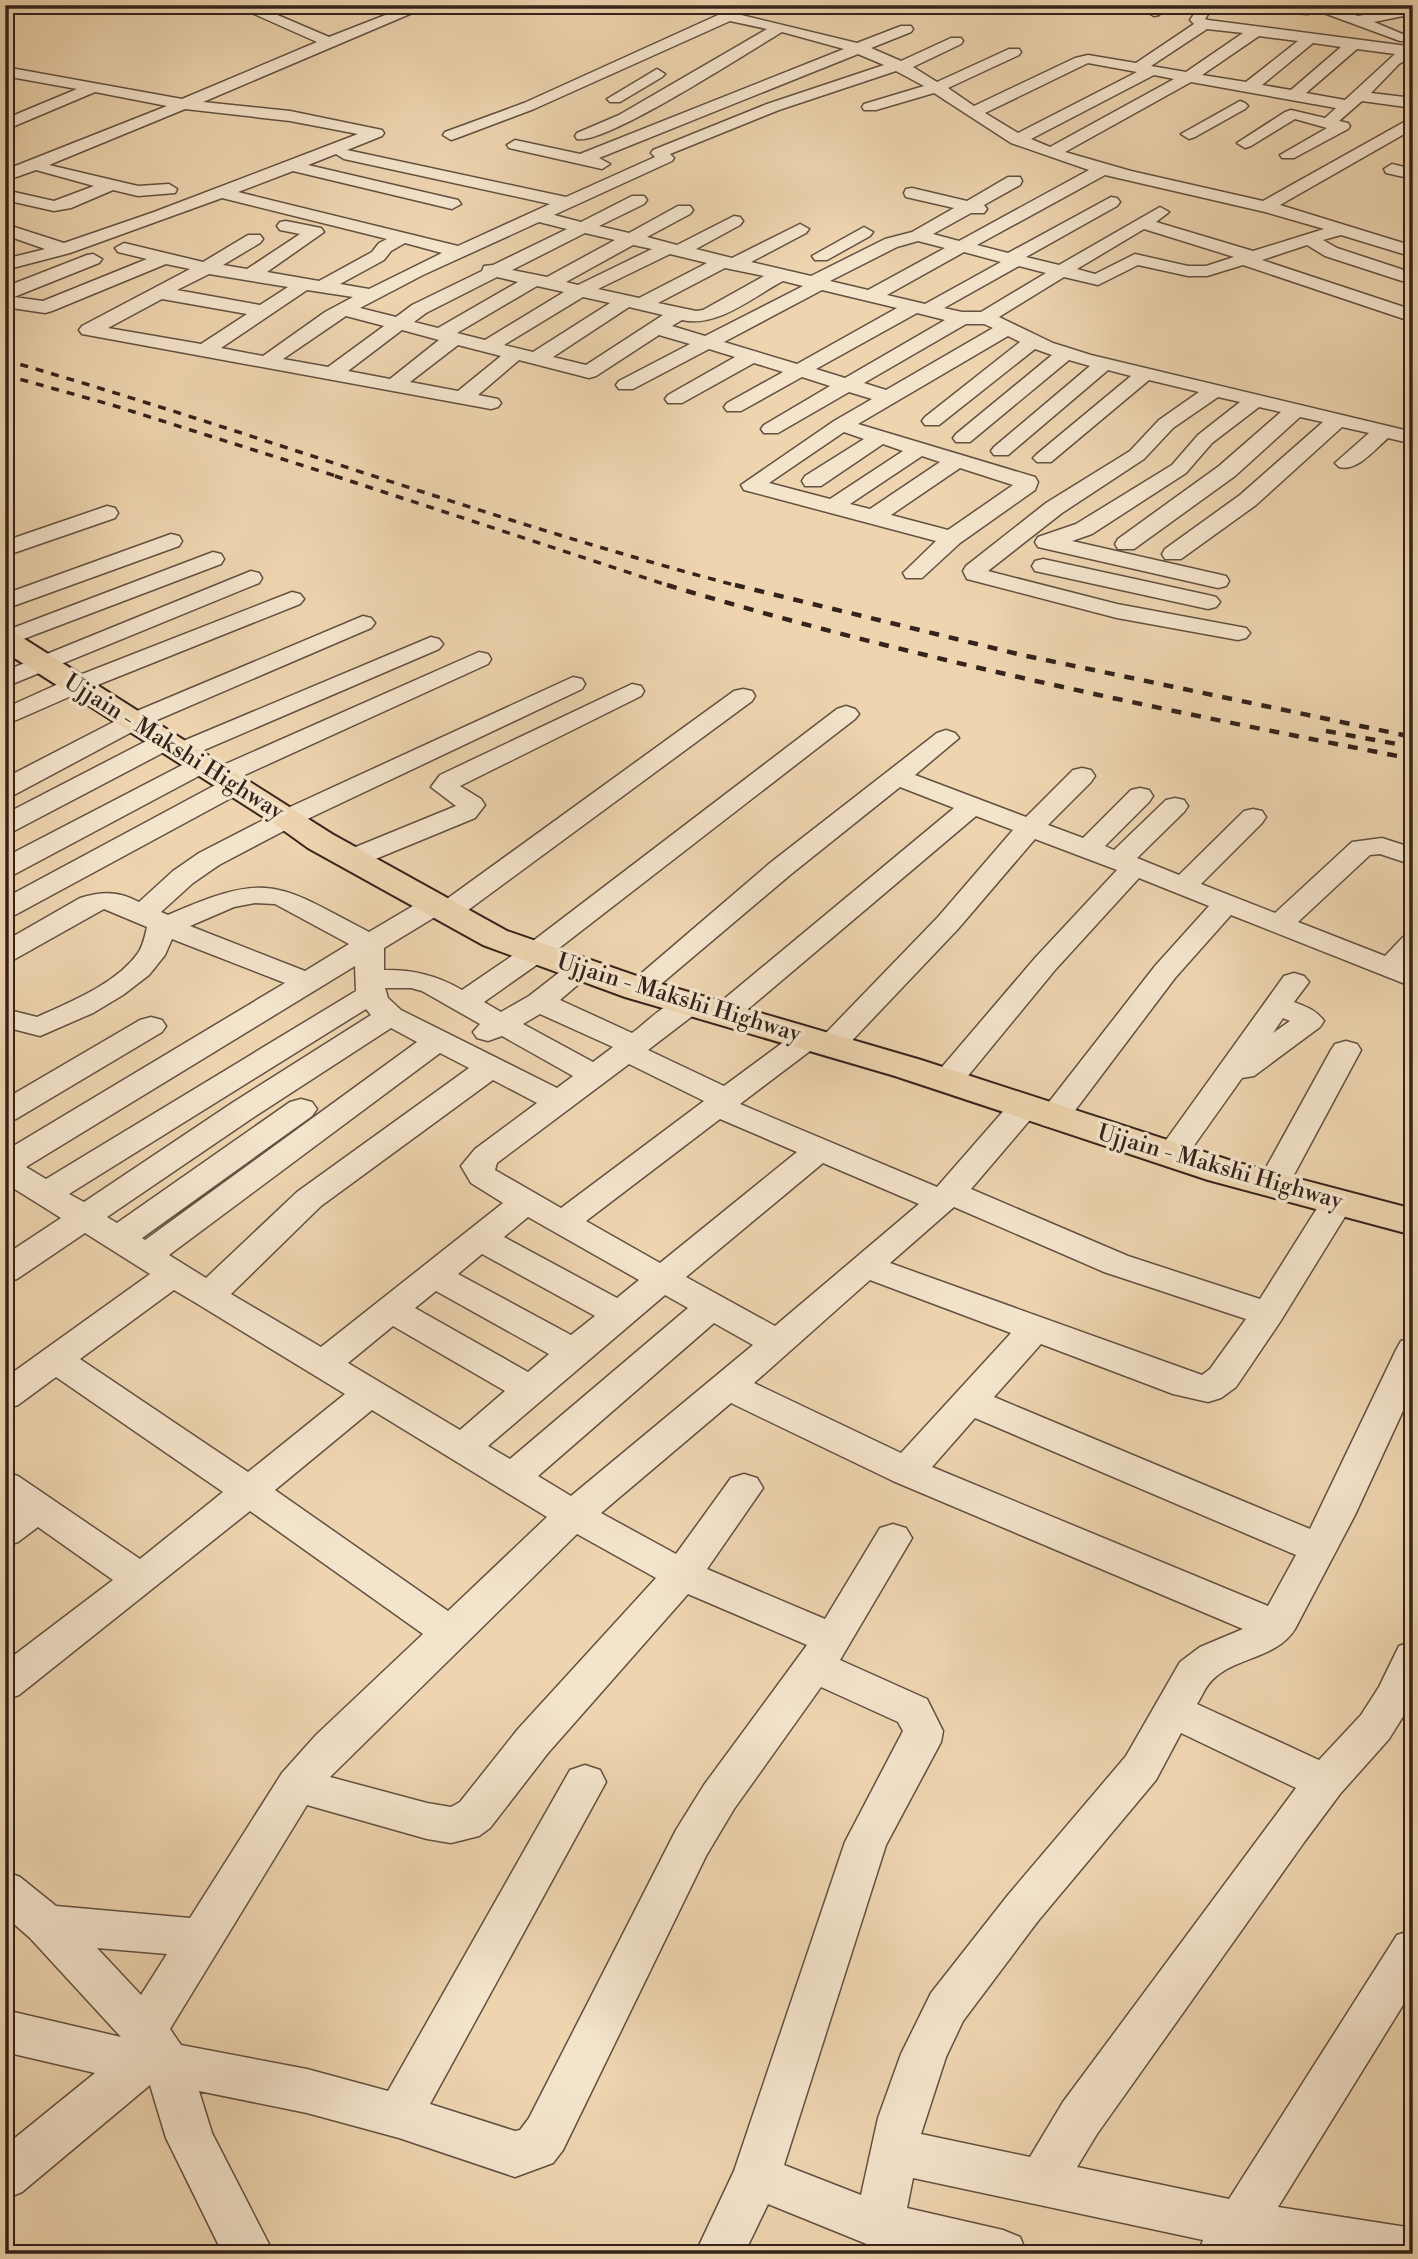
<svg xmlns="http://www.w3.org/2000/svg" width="1418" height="2259" viewBox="0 0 1418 2259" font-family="'Libre Bodoni',serif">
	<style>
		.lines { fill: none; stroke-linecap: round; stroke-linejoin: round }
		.minor-casing { stroke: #625040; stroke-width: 3 }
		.major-casing { stroke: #34231b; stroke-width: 4 }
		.minor { fill: #f4e4cc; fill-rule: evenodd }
		.major { fill: #eed5b0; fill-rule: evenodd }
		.rail-far1 { stroke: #34231b; stroke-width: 3.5; stroke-dasharray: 8 8; stroke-linecap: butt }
		.rail { stroke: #34231b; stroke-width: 4.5; stroke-dasharray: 10 10; stroke-linecap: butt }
		.labels { text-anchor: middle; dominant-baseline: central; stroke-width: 7; stroke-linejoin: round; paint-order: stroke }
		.street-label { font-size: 23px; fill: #34231b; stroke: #f4e4cc }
	</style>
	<rect width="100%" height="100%" fill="#eed5b0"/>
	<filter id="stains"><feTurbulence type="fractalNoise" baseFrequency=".00286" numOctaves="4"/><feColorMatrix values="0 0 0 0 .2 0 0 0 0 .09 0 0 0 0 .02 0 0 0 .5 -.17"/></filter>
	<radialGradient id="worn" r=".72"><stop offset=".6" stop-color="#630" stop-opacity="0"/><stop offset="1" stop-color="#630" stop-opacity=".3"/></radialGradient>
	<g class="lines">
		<!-- minor casing -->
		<g class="minor-casing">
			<path id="minor" d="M234,5H254L329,37L411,5H431L203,102L290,111L382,130L384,133L382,136L347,150L566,197L655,157L651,153L653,150L767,104L884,65L858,54L599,158L610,164L602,169L509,148L507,145L515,140L580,154L844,49L782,32C750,51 604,146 577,139L575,136L577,133L619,115L767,29L730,21L534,109L457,138L451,140L443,135L445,132L524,103L718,15L714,5H728V9L733,13L857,43L901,26H911L913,29L911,32L871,48L901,61L951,38H961L963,41L961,44L913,67L937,82L1009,49H1019L1021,52L1019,55L948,88L974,106L1075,58L1088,55L1136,63L1194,24L1190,20L1200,5H1214L1205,19L1208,20L1407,46L1413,45V56L1399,64L1371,93L1413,98V108L1362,101L1339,121L1348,123L1350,126L1348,129L1294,158H1282L1280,155L1327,128L1295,119L1251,146L1245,148L1237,143L1285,112L1291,110L1325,118L1336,108L1191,82L1065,152L1131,171L1263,201L1413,117V129L1280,205L1413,246V257L1341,235L1323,240L1337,248L1413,273V281H1402L1325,256L1307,245L1262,260L1413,310V322L1243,265L1207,276H1188L1138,265L1098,285L1064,277L999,317L1053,343L1091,355L1413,432V444L1388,438C1374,450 1357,472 1339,467L1335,463L1369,433L1342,427L1256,505L1181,559H1165L1162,554L1165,549L1240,495L1323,422L1300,417L1235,476L1134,549H1118L1115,544L1118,539L1219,466L1281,412L1259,407L1212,443L1186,473L1092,534L1072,541L1226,576L1229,581L1226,586L1218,588L1038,547L1035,542L1038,537L1076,524L1172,465L1198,435L1240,402L1218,397L1173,428L1144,459L1062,513L988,571L1117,604L1246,628L1250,633L1246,638L1238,640L1117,618L967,579L963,571L966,566L1046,503L1130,451L1159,420L1199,392L1149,380L1051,462H1037L1033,458L1037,454L1131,376L1108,370L1008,455H994L991,451L994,447L1090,366L1069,360L970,442H956L953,438L956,434L1052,355L1035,349L939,425H925L922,421L925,417L1020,342L1008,336L858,424L1035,477L1038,482L1035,490L960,543L922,578H906L903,573L936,541L744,490L741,485L834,421L872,399L849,392L778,433H764L761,429L764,425L830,386L802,377L741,411H727L724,407L727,403L783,372L754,363L682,403H668L665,399L668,395L735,357L709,349L633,389H619L616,385L619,381L690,344L659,335L596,376L589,378L519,360L478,395L498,399L501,403L498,407L491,409L82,334L79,330L82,326L190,269L166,264L52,311L45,313L5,307V287L87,255L93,254L102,259L99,263L14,297L43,301L147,259L118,252L115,248L124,243L203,262L248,235H260L263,239L260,243L223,265L247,269L300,234L280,230L277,226L280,222L286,221L321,228L324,232L267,272L319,281L372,252L379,243L387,239L222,198L70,253L5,270V259L45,249L5,235V224L64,243L154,212L358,134L290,121L185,109L49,165L138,186L169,184L177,189L175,193L138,196L113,190L71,208L54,211L5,200V190L54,201L94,186L36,170L5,181V170L167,106L95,92L5,130V119L77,89L5,76V67L182,99L317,42ZM1207,29L1243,33L1186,72L1151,66ZM1259,36L1298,41L1246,82L1202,75ZM1313,43L1341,47L1291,90L1262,85ZM1357,49L1395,54L1345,100L1306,93ZM1088,63L1137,72L1018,133L985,113ZM896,71L924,86L864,104L862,107L864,110H876L934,93L1011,143L1089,170L959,241L933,234L971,213H984L987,209L984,205L1020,185L1022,181L1020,177H1008L967,201L912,188L906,189L904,193L906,197L954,208L912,232L885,239L811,276L751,262L806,233L809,229L800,224L732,258L696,249L740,225L743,221L740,217L734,216L677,245L647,237L690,214L693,210L690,206H678L629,233L599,226L644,204L647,200L644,196H632L581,222L554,215L672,161L674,158L670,154L779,110ZM1154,75L1174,79L1050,147L1031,139ZM336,154L344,159L550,204L458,246L238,192L293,171L452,209L461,204L458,200L308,165ZM1105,175L1265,212L1324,229L1253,251L1156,222L1169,212L1160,207L1059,265L1026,257L1117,206L1120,202L1117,198L1111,197L1008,253L977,245ZM539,222L567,229L493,265L484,266L482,271L412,305L396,317L360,308L423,275ZM1144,229L1234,257L1206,266H1188L1135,254L1095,274L1077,269ZM585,233L615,240L547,277L512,270ZM918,241L945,248L868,290L830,281L897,247ZM405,243L442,253L369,289L340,284L384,260L391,251ZM633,245L652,249L578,285L566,282ZM964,252L1001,262L925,304L887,295ZM670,254L707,263L639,298L598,289ZM1019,266L1046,273L981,312H962L944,308ZM725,268L764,276L703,310L696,311L658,303ZM209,274L288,287L260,305L177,290ZM497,277L518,282L438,328L414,322L426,313ZM783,281L803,286L705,336L672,326L682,320C717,328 753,297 783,281ZM537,286L564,292L485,340L457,333ZM307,290L353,297L325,312L263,356L221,348ZM822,290L897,308L797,364L724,342ZM583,297L610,303L533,352L504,345ZM162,299L247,314L201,344L108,328ZM629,307L663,315L586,365L553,357ZM917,313L945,320L845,378L816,369ZM346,316L384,326L328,367L283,359ZM966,324H984L993,328L886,390L864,383ZM402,330L439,340L390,379L348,371ZM458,345L501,356L458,391L410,382ZM844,432L864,439L805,476L802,481L805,486H821L883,444L903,451L830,499L769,483ZM922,456L940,462L870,509L850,504ZM960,468L1013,485L948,530L891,515Z
				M1152,5H1166L1159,15L1154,16L1147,12Z
				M1240,5H1330L1358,16L1413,6V14L1374,22L1412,38L1410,41H1400L1313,9L1312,13L1307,14L1247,9Z
				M657,69L665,74L662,77L620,102H610L607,99Z
				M1240,101L1245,103L1248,106L1245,109L1195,137L1189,139L1181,134Z
				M1392,164L1413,169V179L1386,173L1384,169Z
				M864,227L873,232L870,236L827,260H815L812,256Z
				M107,506L115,508L118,513L115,518L5,556V541Z
				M171,534L179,536L182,541L179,546L5,609V594Z
				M213,552L221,554L224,559L221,564L5,646V631Z
				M1043,559L1208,595L1216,597L1220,602L1216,607L1208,609L1035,571L1032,566L1035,561Z
				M251,571L259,573L262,578L259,583L5,687V671Z
				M292,592L300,594L304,599L300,604L85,690L5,725V708L67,680Z
				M363,616L371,618L375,623L371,628L143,726L14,795L5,797V778L125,716Z
				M431,637L439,639L443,644L439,649L190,756L181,759L172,756L168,751L170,749L14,831L5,833V814L156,736L165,733L174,736L178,741L176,744Z
				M479,652L488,654L491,659L488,664L238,778L244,779L248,785L244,791L15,915L5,917V898L219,783L212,782L208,776L212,770Z
				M573,677L582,679L585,684L582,689L297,824L219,865L193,883L161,912L168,915C269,871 276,883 369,932L423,900L433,898L444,901L734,691L743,689L752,691L755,696L752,701L456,919L446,921L435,917L384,948V970C414,970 436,975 462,990L525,947L837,709L846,706L855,709L859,714L855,719L545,959L484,1002L501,1012L529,996L570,964L580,961L590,964L595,970L560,1000L632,1033C651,1019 674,992 699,999L704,1005L699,1011L648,1050L724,1086L797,1032L808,1029L819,1032L822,1037L938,917L1013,830L976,816L734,1021L723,1024L712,1021L708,1015L712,1009L954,808L900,787L790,875L648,995L638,998L628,995L623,989L770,863L937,733L946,730L955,733L959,738L915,775L1026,817L1073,770L1082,768L1091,770L1095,776L1091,782L1048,825L1083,838L1131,790L1140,788L1149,790L1153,796L1149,802L1105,846L1114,850L1166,800L1175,798L1184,800L1188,806L1184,812L1137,858L1179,875L1244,811L1253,809L1262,811L1266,817L1262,823L1201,884L1275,913L1352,842L1382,838L1413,848V865L1380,854L1370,855L1298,922L1385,956L1403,937L1413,934V960L1408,966L1413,968V987L1231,915L1175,978L1064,1125L1053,1128L1042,1125L1037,1118L1042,1111L1155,966L1209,906L1139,878L1055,970L958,1088L947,1090L936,1088L932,1081L936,1074L1035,958L1117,870L1035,839L958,929L843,1050L832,1053L821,1050L818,1045L740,1104L937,1187L1013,1100L1024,1097L1035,1100L1040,1107L1035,1114L971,1189L1128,1256L1260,1299L1326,1194L1338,1191L1350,1194L1354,1202L1280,1322L1236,1387L1221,1398L1208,1402L1173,1394L1041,1344L994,1397L1310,1529L1396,1350L1401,1341L1413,1338V1389L1355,1515L1295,1629C1275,1661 1230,1656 1208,1685C1204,1690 1201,1698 1197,1704L1319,1760L1361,1715L1379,1687L1399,1646L1413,1641V1701L1409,1707L1389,1739L1340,1794L1305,1841L1097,2134L1077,2167L1229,2199L1397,1935L1413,1930V1989L1278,2207L1413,2228V2254H1274L1252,2250L1250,2254H1198L1203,2240L913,2178L907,2208L1003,2230L1020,2237L1027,2254H901L879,2249L768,2204L744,2254H695L734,2171L845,1842L903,1731L898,1722L821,1687L734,1809L706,1856L563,2150L553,2163L515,2177L399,2138L307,2113L199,2091L212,2133L274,2254H223L166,2138L150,2085L22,2192L5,2199V2146L95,2073L5,2052V2010L121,2037L30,1938L5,1916V1871L20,1877L56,1906L190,1918L282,1773L316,1735L423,1634L250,1511L19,1695L5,1700V1662L113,1580L38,1527L18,1542L5,1546V1512L10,1508L5,1505V1472L18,1476L140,1559L223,1492L56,1377L18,1405L5,1409V1378L150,1274L85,1233L17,1279L5,1282V1255L61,1218L5,1183V1151L285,983L172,939L165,955L149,975L123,995L93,1013L40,1036L5,1027V1009L37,1017C70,1002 116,984 138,953C143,946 145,936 147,927L104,909L15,959L5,962V941L80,898C102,891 118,891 139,902L173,871L199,853L279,812ZM255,903L275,904L349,944L305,971L190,926L234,907ZM355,966L356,991L46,1179L26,1167ZM385,988H411L422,991L480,1024L473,1032L477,1038L488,1041L502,1036L573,1076L557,1088L401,1010L388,998ZM366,1009L371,1015L232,1103L84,1202L69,1194ZM540,1014L613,1047L593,1062L523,1024ZM391,1028L417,1042L145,1240L142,1238L312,1116L317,1109L312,1102L301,1099L290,1102L117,1223L107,1217L254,1117ZM440,1053L469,1068L297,1192L206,1278L169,1255ZM629,1064L704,1101L561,1208L495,1170L497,1163ZM493,1080L537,1103L475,1149L461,1166L471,1183L503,1203L321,1347L231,1294L321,1206ZM720,1119L797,1152L660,1263L586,1221ZM823,1163L919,1204L775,1326L686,1277ZM954,1207L1104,1272L1246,1319L1210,1369L1202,1375L890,1263ZM528,1217L639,1280L617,1298L504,1237ZM482,1254L595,1316L571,1335L458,1274ZM870,1280L1011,1333L901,1453L754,1383ZM174,1290L196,1303L345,1394L248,1472L80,1359ZM436,1291L549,1354L528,1372L415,1308ZM665,1295L688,1308L510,1459L488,1446ZM714,1323L753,1345L571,1496L538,1476ZM393,1326L505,1391L460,1430L348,1363ZM731,1403L893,1481L1243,1629L1200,1647L1180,1662L1126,1756L1008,1895L931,1993L901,2054L878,2118L861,2195L784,2165L886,1845L941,1742L943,1731L927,1699L840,1660L912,1538L906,1528L893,1524L880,1528L825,1619L707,1569L763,1488L757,1478L744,1474L731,1478L676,1554L601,1513ZM372,1410L547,1517L448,1611L275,1490ZM975,1418L1296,1555L1268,1606L932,1467ZM577,1534L656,1578L518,1729L460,1802L451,1807L427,1803L330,1777ZM688,1594L807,1645L704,1785L676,1830L529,2118L520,2130L515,2131L430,2104L606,1782L600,1770L585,1765L570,1770L388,2091L307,2069L181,2045L170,2029L307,1805L427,1839L451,1843L479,1836L490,1828L548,1753ZM1181,1733L1296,1788L1063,2102L1030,2157L921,2134L946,2057L963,2021L1038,1921L1156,1780ZM97,1948L167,1954L141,1995Z
				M632,684L641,686L644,691L641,696L460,786L481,799L485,805L475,818L361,865L351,867L341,865L337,859L341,853L456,806L431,787L440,775Z
				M201,757L210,760L214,765L210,770L15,874L5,876V857L192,760Z
				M1294,973L1304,976L1309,982L1294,1002C1307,1007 1316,1010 1324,1021L1320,1027L1254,1076L1242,1078L1183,1161L1172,1164L1161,1161L1156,1154L1161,1147L1284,976ZM1283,1018L1290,1021L1273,1033Z
				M151,1017L162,1020L166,1026L162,1032L16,1119L5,1122V1099L140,1020Z
				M1346,1041L1357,1044L1361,1050L1289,1184L1284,1191L1273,1194L1262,1191L1257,1184L1331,1050L1335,1044Z"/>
		</g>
		<!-- major casing -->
		<g class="major-casing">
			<path id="major" d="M5,630L15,633L332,834L507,931L651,981L921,1060L1235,1162L1413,1209V1235L1208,1180L895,1076L625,997L483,945L308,848L276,825L5,652Z"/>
		</g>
		<!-- minor -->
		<use href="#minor" class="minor"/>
		<!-- major -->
		<use href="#major" class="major"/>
		<!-- rail-far1 -->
		<path class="rail-far1" d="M5,360C252,431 493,522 742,587
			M5,375L112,405L342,478
			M335,476L673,587"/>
		<!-- rail -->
		<path class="rail" d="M667,585C912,659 1162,710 1413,759
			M735,585L1022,655L1413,737
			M1326,731L1413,747"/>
	</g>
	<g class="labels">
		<!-- street labels -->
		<g class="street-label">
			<text transform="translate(174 747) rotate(32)">Ujjain - Makshi Highway</text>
			<text transform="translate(679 998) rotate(17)">Ujjain - Makshi Highway</text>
			<text transform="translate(1220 1167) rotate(16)">Ujjain - Makshi Highway</text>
		</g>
	</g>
	<!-- margin -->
	<rect width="1418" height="2259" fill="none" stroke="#eed5b0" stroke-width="28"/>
	<rect x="7" y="7" width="1404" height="2245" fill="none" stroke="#34231b" stroke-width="3.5"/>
	<rect x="14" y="14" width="1390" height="2231" fill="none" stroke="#34231b" stroke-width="2"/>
	<rect width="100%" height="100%" filter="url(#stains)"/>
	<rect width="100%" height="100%" fill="url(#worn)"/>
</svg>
